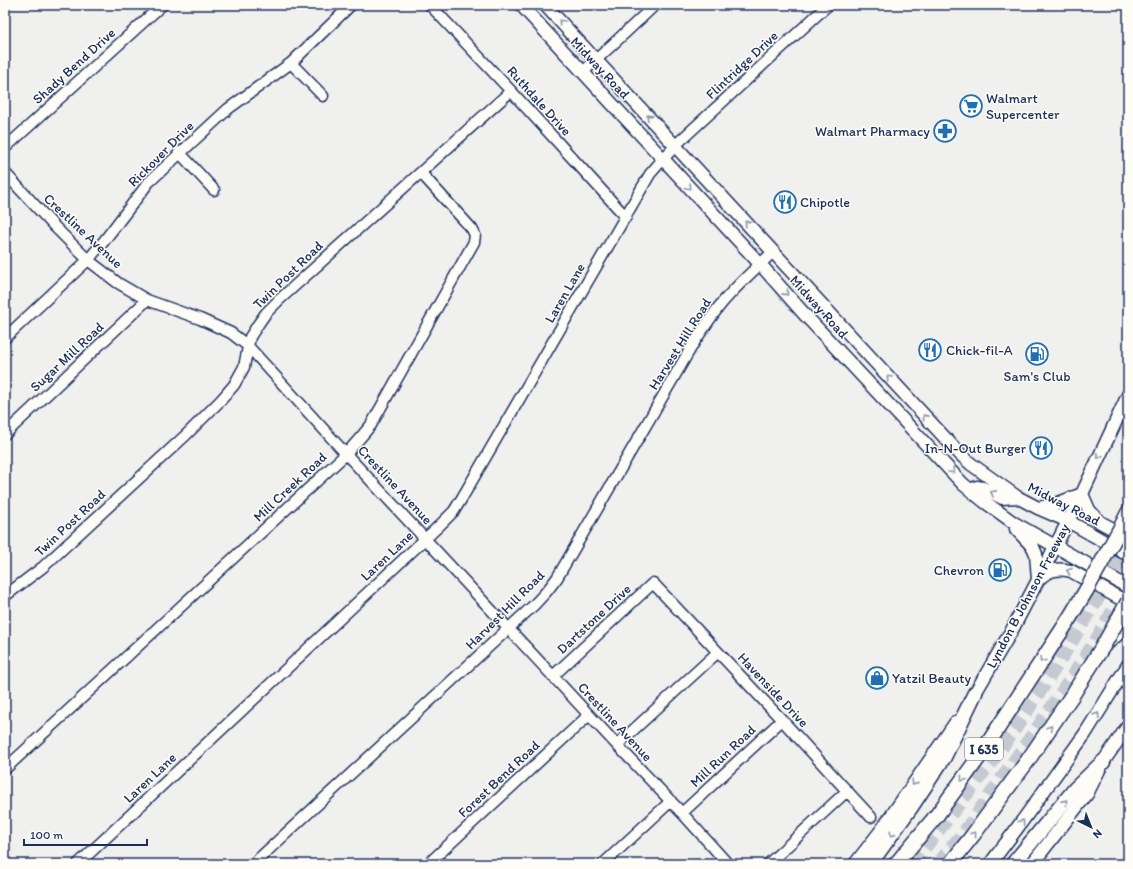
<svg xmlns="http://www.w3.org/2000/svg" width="1133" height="869" viewBox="0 0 1133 869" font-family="Itim,sans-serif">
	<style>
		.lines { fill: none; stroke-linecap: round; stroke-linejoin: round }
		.highway-tunnel { stroke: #c5c9d1; stroke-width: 14; stroke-dasharray: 14 7; stroke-linecap: butt }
		.minor-casing { stroke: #1b2f5e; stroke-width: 13 }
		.major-casing { stroke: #1b2f5e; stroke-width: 15 }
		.highway-casing { stroke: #1b2f5e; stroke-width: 17 }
		.minor { stroke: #fdfcf7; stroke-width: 10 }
		.major { stroke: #fdfcf7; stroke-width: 12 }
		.highway { stroke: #fdfcf7; stroke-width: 14 }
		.highway-bridge-casing { stroke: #1b2f5e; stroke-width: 17; stroke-linecap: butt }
		.highway-bridge { stroke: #fdfcf7; stroke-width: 14 }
		.oneway { stroke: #8c96aa }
		.labels { text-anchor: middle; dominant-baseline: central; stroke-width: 3; stroke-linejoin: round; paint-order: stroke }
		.shield { fill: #fdfcf7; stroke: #5f6c8c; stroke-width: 1 }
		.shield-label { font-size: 13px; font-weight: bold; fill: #1b2f5e }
		.street-label { font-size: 14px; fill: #1b2f5e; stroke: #fdfcf7 }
		.poi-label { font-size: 14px; fill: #1b2f5e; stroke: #fdfcf7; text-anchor: start }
	</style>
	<rect width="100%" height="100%" fill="#f0f0ee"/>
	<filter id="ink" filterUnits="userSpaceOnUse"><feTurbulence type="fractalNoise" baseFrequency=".025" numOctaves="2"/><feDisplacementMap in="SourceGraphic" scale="8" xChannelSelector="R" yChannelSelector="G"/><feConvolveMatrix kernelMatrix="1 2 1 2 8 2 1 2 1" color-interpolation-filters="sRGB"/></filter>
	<g filter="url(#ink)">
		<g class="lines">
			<!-- highway-tunnel -->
			<path class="highway-tunnel" d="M912,864C939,829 967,794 994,758C1043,691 1085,619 1128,548
				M938,864L966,830L1052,707L1094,644L1128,585"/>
			<!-- minor casing -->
			<g class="minor-casing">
				<path id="minor" d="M430,5L511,91L626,217
					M291,63L323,96
					M583,72L655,5
					M5,148L162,5
					M179,152L214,190
					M5,173L55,227L88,260L118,283L147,300L200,319L231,333L248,346L346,454L617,745L682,813L728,864
					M5,338L88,260L104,241L149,182L228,109L291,63L351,5
					M5,434L147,300
					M5,596L43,567L186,435L221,400L234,385L244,367L250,337L259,323L266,313L279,300L511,91
					M553,676L653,583L782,720L871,817
					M617,745L718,652
					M5,769L346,454L360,438L371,425L474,242L475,235L472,229L421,173
					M682,813L782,720
					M78,864L440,525L454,511L462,498L650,174L663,159L681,140L828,5
					M253,864L509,628L534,605L547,591L557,578L695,341C704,328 712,315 722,303C738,284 756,268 773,252
					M428,864L589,715
					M603,864L671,801
					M768,864L847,791"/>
			</g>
			<!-- major casing -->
			<g class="major-casing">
				<path id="major" d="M521,5L760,264L806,316L963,484L985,502L1014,523L1128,587
					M545,5L959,453L971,464L1017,497L1038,508L1068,521L1128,555
					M971,490L977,487L983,488L1002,498L1017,497
					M1082,494L1089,510L1100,522L1128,537
					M1038,508L1056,504L1082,494
					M1016,529L1033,547L1036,554L1038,579
					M1039,579C1049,569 1058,568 1071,571L1128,603
					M971,700L1012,630L1038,580L1082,494L1128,395
					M855,864L883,828L956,722
					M990,864L1015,831L1085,734L1128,665
					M1032,864L1087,794L1103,762L1128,726"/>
			</g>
			<!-- highway casing -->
			<g class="highway-casing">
				<path id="highway" d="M1121,527L1128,513
					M870,864L911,807L944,757L975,693
					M896,864L937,815L979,757L1064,627L1087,589
					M950,864L973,835L1026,763L1073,694L1103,646L1128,624
					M1013,864L1076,788L1103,762"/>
			</g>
			<!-- minor -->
			<use href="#minor" class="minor"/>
			<!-- major -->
			<use href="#major" class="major"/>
			<!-- highway -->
			<use href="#highway" class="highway"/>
			<!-- highway-bridge casing -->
			<g class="highway-bridge-casing">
				<path id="highway-bridge" d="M1087,589L1121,527
					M1103,646L1128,602"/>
			</g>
			<!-- highway-bridge -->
			<use href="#highway-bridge" class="highway-bridge"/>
		</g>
		<!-- one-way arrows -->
		<defs><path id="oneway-chevron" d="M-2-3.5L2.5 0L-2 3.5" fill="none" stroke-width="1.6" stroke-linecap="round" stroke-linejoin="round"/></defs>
		<g class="oneway">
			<use href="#oneway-chevron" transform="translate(561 22) rotate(-133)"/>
			<use href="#oneway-chevron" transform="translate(649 117) rotate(-132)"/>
			<use href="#oneway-chevron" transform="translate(689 187) rotate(47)"/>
			<use href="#oneway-chevron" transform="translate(747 223) rotate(-133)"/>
			<use href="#oneway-chevron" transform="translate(786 293) rotate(48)"/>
			<use href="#oneway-chevron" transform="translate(889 378) rotate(-133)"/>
			<use href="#oneway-chevron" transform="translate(925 417) rotate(-132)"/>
			<use href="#oneway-chevron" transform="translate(1099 456) rotate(115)"/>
			<use href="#oneway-chevron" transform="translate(952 471) rotate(46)"/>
			<use href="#oneway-chevron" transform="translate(993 493) rotate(-152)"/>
			<use href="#oneway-chevron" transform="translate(1069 571) rotate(-160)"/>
			<use href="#oneway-chevron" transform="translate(1042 660) rotate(123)"/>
			<use href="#oneway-chevron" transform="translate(1097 715) rotate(-58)"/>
			<use href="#oneway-chevron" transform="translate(1050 728) rotate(-56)"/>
			<use href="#oneway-chevron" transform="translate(963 779) rotate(126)"/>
			<use href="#oneway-chevron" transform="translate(914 783) rotate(125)"/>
			<use href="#oneway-chevron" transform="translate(1065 802) rotate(-51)"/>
			<use href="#oneway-chevron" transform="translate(1022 822) rotate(-54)"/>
			<use href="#oneway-chevron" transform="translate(892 834) rotate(125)"/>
			<use href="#oneway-chevron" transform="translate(974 834) rotate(-53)"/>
		</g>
	</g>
	<!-- icons -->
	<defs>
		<g id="supermarket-ring" transform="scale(1.15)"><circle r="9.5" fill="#fdfcf7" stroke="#1f6fb2" stroke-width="1.5"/><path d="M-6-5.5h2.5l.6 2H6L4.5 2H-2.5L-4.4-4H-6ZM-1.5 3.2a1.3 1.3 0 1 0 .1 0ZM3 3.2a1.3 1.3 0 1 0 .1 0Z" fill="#1f6fb2"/></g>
		<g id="pharmacy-ring" transform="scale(1.15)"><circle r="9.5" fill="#fdfcf7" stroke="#1f6fb2" stroke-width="1.5"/><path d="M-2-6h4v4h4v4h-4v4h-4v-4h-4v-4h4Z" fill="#1f6fb2"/></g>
		<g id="restaurant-ring" transform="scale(1.15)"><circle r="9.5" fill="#fdfcf7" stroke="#1f6fb2" stroke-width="1.5"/><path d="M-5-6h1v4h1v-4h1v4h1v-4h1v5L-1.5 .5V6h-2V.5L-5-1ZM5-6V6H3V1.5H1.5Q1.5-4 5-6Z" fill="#1f6fb2"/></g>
		<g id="fuel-ring" transform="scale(1.15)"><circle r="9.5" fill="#fdfcf7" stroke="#1f6fb2" stroke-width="1.5"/><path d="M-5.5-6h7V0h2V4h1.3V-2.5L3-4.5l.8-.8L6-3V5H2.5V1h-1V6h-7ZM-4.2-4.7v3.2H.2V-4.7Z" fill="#1f6fb2"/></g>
		<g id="shop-ring" transform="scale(1.15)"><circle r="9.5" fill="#fdfcf7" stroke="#1f6fb2" stroke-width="1.5"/><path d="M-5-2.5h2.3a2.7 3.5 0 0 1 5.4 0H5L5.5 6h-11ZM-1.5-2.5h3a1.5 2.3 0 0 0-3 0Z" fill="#1f6fb2"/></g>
	</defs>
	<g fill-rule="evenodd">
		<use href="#supermarket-ring" x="971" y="106"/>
		<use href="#pharmacy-ring" x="945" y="131"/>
		<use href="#restaurant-ring" x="785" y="202"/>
		<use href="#restaurant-ring" x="930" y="350"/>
		<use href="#fuel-ring" x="1037" y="354"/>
		<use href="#restaurant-ring" x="1041" y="448"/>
		<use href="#fuel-ring" x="1000" y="570"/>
		<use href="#shop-ring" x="877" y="678"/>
	</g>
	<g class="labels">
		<!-- shield labels -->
		<rect class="shield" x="965" y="738" width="38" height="22" rx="3"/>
		<g class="shield-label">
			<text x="984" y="749">I 635</text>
		</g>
		<!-- street labels -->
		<g class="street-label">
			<text transform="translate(742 65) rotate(-43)">Flintridge Drive</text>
			<text transform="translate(74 66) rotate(-42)">Shady Bend Drive</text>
			<text transform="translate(600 68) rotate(47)">Midway Road</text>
			<text transform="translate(539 101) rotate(48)">Ruthdale Drive</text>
			<text transform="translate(161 154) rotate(-45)">Rickover Drive</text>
			<text transform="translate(83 231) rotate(43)">Crestline Avenue</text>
			<text transform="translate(288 275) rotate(-44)">Twin Post Road</text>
			<text transform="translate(565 293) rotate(-60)">Laren Lane</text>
			<text transform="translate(819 307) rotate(48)">Midway Road</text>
			<text transform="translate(680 344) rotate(-58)">Harvest Hill Road</text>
			<text transform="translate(67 357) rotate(-43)">Sugar Mill Road</text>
			<text transform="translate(395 485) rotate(47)">Crestline Avenue</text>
			<text transform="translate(290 487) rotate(-43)">Mill Creek Road</text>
			<text transform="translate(1064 504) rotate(27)">Midway Road</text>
			<text transform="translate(70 523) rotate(-43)">Twin Post Road</text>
			<text transform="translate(387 556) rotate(-43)">Laren Lane</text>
			<text transform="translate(1028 596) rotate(-62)">Lyndon B Johnson Freeway</text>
			<text transform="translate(505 610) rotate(-45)">Harvest Hill Road</text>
			<text transform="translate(594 619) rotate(-43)">Dartstone Drive</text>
			<text transform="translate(773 690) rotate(47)">Havenside Drive</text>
			<text transform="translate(615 722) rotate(47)">Crestline Avenue</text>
			<text transform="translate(723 756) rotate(-43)">Mill Run Road</text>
			<text transform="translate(150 778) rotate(-43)">Laren Lane</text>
			<text transform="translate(499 779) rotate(-43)">Forest Bend Road</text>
		</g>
		<!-- poi labels -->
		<g class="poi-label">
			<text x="986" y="98">Walmart<tspan x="986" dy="16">Supercenter</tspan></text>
			<text x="930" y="131" text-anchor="end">Walmart Pharmacy</text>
			<text x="800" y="202">Chipotle</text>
			<text x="946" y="350">Chick-fil-A</text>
			<text x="1037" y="376" text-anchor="middle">Sam's Club</text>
			<text x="1026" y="448" text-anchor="end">In-N-Out Burger</text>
			<text x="984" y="570" text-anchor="end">Chevron</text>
			<text x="892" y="678">Yatzil Beauty</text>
		</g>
	</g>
	<!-- margin -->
	<rect width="1133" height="869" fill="none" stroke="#fdfcf7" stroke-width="20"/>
	<rect x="10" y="10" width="1113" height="849" fill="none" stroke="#1b2f5e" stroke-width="1.5" filter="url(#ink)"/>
	<!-- north arrow -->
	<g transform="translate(1091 827) rotate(137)" stroke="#fdfcf7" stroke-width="3" paint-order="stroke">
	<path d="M0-3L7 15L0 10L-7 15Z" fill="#1b2f5e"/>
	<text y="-6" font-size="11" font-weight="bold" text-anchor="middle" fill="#1b2f5e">N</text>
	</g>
	<!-- scale -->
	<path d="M24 839v6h123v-6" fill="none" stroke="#1b2f5e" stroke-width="2"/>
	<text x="30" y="839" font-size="12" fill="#1b2f5e" stroke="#fdfcf7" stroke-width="3" paint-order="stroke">100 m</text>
</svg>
